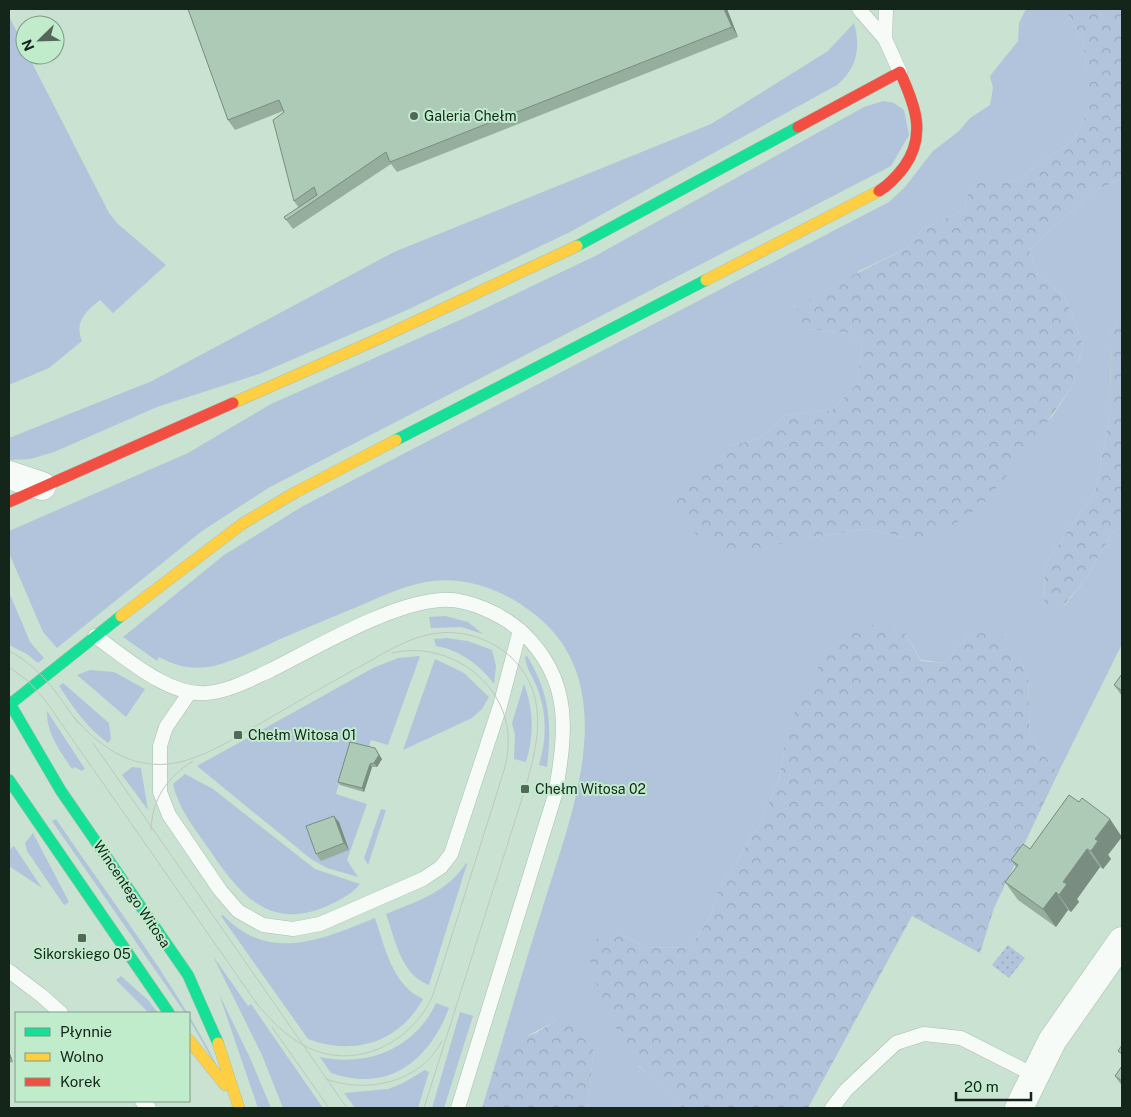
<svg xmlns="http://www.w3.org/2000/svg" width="1131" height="1117" viewBox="0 0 1131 1117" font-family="'Public Sans',sans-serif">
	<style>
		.green { fill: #b2c4db }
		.forest { fill: url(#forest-crowns) }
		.park { fill: url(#park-dots) }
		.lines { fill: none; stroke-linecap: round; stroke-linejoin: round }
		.lane-casing { stroke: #abbdb0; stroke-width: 15 }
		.street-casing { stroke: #abbdb0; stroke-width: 29 }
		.fast-casing { stroke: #abbdb0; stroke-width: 12 }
		.slow-casing { stroke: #abbdb0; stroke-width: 12 }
		.jam-casing { stroke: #abbdb0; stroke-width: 12 }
		.lane { stroke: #f7fbf8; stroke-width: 14 }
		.street { stroke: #f7fbf8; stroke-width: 28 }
		.fast { stroke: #16e098; stroke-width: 11 }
		.slow { stroke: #ffcf43; stroke-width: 11 }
		.jam { stroke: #f24e42; stroke-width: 11 }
		.tram { stroke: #c0c6c2; stroke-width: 1 }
		.wall { fill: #95ae9d }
		.shaded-wall { fill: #798d80 }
		.building { fill: #adcab7; stroke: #798d80 }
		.poi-dot { fill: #546759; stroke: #c0eccc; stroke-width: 2 }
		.labels { text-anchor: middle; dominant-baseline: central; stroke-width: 4; stroke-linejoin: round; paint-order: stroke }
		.poi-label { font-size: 14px; fill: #142519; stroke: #c0eccc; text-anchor: start }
		.street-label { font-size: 14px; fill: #142519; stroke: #c0eccc }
	</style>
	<defs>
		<pattern id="forest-crowns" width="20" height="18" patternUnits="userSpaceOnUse" patternTransform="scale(1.25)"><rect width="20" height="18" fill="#b2c4db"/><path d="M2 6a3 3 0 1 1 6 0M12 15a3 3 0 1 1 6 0" fill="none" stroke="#98a8bb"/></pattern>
		<pattern id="park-dots" width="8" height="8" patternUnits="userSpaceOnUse" patternTransform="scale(1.25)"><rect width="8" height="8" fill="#b2c4db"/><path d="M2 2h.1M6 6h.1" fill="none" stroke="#98a8bb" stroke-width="1.8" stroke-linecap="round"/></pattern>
	</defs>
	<rect width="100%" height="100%" fill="#cae2d1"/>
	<!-- green -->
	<path class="green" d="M1026,9H1065L1083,41L1087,71V114L1072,141L1017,180L969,189L965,209L923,229L905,249L859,271L805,329L850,333L862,344L857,384L832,410L785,415L759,439L728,446L806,538L868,529L903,537L1051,418L1073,385L1083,344L1064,295L1038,274L1029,250L1093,192L1122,178V314L1110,334L1111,409L1095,491L1045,565L1044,606H1064L1085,580L1111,534L1122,524V644L1058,773L1030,737L1028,680L1019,654L971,633L944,663L921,660L903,630L785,743L779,780L759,825L718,892L709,919L690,947L646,948L620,933L639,1067C654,1079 673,1091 682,1108H588L594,1046L558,1019C539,1031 518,1039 499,1052C514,1001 529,950 545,900C573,810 626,679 529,610C502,590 467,577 433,581C408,584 387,594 364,604C335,616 306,628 278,640C257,650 236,660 214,666C192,670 178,667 159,657L157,661L123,637L224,555L303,506L889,202L905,187L933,151L959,131L970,118L990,105L993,88L990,76L1018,41L1019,23Z
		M9,16L25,48V55H28L109,213L118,224L166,265L113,313L100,300C86,311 74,322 82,341L49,368L9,385Z
		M854,23C861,47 857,69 837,85L570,232L407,310L259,374L157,407L54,452L30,459L9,460V438L152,381L394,252L711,124L828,51Z
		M883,101L894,103L904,110L909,135L891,166L270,487L202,531L57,648L43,632L9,553V531L188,453L271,404L471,315L595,256L864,107Z
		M9,592L30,642L44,658L38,663L27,654L9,645Z
		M445,616L468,622L483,634L461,627L431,628L429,617Z
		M446,638L468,641L492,650L496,666L494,684C480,665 460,650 436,646L434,639Z
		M420,656L388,745L371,740L369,746L365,748L351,743L336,794L367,804L347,860L358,877L327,868L311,859L197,766L373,668L398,658Z
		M527,656C550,694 552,723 547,767L539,765C547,738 547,711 536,685C532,675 526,668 525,657Z
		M435,659L464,673L489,697L482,709L472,718L403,750Z
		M90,670L114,672L145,689L126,717L77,675Z
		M63,683L109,723L111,739L108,743C87,728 73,707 59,686Z
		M524,684C534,711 534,735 526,762L514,759L515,735L512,723Z
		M47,711L85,769L81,771L75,767L72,769C60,751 46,733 47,711Z
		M132,767L141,768L148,810L122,775Z
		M185,774L213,789L315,869L360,884C351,895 338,901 325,907C264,932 236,888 206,845C192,825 178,807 173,784Z
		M381,809L386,810L368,865L364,858Z
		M56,819C114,905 179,987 224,1080L189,1019V1013H185L52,821Z
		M33,833L69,902L64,905L27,851L25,843Z
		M14,846L42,888L9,866V850Z
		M466,863L467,864L429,985C401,975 395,939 386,914C415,902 448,892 466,863Z
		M223,915C269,964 323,939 375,918C385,947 392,985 423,999C399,1043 353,1056 308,1039L221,916Z
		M213,956L248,1006L251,1004L323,1108H283L262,1055Z
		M121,976L148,1000L158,1013H149L116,980Z
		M219,994L251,1060L271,1108H258Z
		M436,1003L449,1008C429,1061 389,1093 331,1073L320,1057C367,1067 415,1049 436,1003Z
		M460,1012L473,1016L444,1108H432Z
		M425,1070L429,1072L418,1108H355L344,1093L388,1089L403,1083Z"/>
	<!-- forest -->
	<path class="forest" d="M1065,9H1122V178L1093,192L1029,250L1038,274L1064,295L1083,344L1073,385L1021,459L979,508L930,539L903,537L868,529L806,538L736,554L697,535L671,508L700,472L728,446L759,439L785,415L832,410L857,384L862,344L850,333L805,329L797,309L816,294L905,249L923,229L965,209L969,189L977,173L997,183L1017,180L1072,141L1087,114V71L1083,41Z
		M1122,314V524L1111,534L1085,580L1063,606H1044L1045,565L1095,491L1111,409L1110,334Z
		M879,622L903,630L921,661L944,663L971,633L998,632L1019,654L1028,680L1030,737L1058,773L994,908L980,953L912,916L808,1108H682C673,1091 655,1081 641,1068C625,1053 590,979 590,957C590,952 595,944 597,939L620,933L646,948L690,947L709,919L718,892L759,825L779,780L785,743L796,708L819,666L838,641Z
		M558,1019L584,1031L594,1046L588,1108H482L499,1052L517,1039L536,1033Z"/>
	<!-- park -->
	<path class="park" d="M1008,945L1025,958L1009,978L992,965Z"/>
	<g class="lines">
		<!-- lane casing -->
		<g class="lane-casing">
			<path id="lane" d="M859,9L885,39L900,72
				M885,39L886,9
				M95,636C125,657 169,697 207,693C230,691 251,679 271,670C317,647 391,603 441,600C468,598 504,615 523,633C573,681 566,733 555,795L458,1108
				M190,692L166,727L160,746V792L169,815L220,890L238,911L263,925L293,929L320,924L423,879L441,867L451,854L500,706L520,630
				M9,971L42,996L61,1013
				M142,1101L149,1108
				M832,1108L846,1090L896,1043L924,1034L961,1038L1034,1075"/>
		</g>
		<!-- street casing -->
		<g class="street-casing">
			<path id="street" d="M9,475L42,486
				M1019,1108L1052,1041L1122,941"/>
		</g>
		<!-- fast casing -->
		<g class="fast-casing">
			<path id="fast" d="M577,246L798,127
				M396,440L706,280
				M9,702L61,791L188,975L218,1043
				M9,705L121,616
				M9,780L169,1013"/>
		</g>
		<!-- slow casing -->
		<g class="slow-casing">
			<path id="slow" d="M706,280L879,191
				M233,403L378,339L577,246
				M121,616L242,524L296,492L396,440
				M189,1040L225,1085
				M218,1043L239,1108"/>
		</g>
		<!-- jam casing -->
		<g class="jam-casing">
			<path id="jam" d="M798,127L900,72C915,105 927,135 904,167C897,176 889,185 879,191
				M9,502L233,403"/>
		</g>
		<!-- lane -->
		<use href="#lane" class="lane"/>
		<!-- street -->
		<use href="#street" class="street"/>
		<!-- fast -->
		<use href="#fast" class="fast"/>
		<!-- slow -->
		<use href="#slow" class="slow"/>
		<!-- jam -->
		<use href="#jam" class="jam"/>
		<!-- tram -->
		<path class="tram" d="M9,651C42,668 57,694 78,723
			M9,667L28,681L45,700L257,1004
			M74,717C98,745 128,768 168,764C202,760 232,739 261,723C297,702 333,681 370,661C391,649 414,635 439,633C465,630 493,640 512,658C550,696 538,744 525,789L424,1108
			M93,743L347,1108
			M151,830C152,799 167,777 193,761
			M254,1000C269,1019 286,1037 309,1048C358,1071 413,1041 433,995L501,780C506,766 509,750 508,735C504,679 446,640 392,653
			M272,1027L329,1108
			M326,1079C367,1094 420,1083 442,1041"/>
	</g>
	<!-- wall -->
	<path class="wall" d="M188,9H727L738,37L397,172L391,164L293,229L284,217L299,208L294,201L283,111L235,130L228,120Z
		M1122,674V696L1114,685Z
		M350,742L382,759L377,767H372L364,792L340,785L338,782Z
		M1069,795L1111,859L1103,869L1100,867L1077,899L1079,902L1071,912L1068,910L1056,927L1018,900L1005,882L1016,867L1011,860L1030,849Z
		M339,822L349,850L321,861L316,854Z
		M9,1051L13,1062L9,1063Z
		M1122,1066V1086L1115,1076Z"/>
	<!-- shaded-wall -->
	<path class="shaded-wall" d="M724,9H727L738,37L732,27Z
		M375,748L382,759L377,767L374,763Z
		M370,764L372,767L364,792L362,788Z
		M334,816L339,822L349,850L344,843Z
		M1110,819L1122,837L1108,855L1111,859L1103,869L1091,851L1095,839Z
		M1087,849L1100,867L1077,899L1079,902L1071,912L1059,895L1063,882Z
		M1056,892L1068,910L1056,927L1043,909Z
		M9,1051L13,1062L9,1056Z"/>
	<!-- building -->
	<path class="building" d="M188,9H724L732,27L390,162L386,152L286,220L284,217L317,195L314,187L294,201L273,120L284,112L279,100L228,120Z
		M1122,674V691L1114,685Z
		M350,742L375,748L379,755L374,763L370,764L362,788L338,782Z
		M1069,795L1079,802L1082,798L1110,819L1095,839L1098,841L1091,851L1087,849L1063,882L1067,884L1059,895L1056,892L1043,909L1005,882L1018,865L1011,860L1023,844L1030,849Z
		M334,816L344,843L316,854L306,826Z
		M1122,1045V1054L1118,1051Z
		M1122,1066V1081L1115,1076Z"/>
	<!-- markers -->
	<g class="poi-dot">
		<circle cx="414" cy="116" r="5"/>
		<rect x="233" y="730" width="10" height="10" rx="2.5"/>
		<rect x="520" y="784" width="10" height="10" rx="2.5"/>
		<rect x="77" y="933" width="10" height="10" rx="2.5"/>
	</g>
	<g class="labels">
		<!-- poi labels -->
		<g class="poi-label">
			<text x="424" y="116">Galeria Chełm</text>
			<text x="248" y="735">Chełm Witosa 01</text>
			<text x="535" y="789">Chełm Witosa 02</text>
			<text x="82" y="954" text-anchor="middle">Sikorskiego 05</text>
		</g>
		<!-- street labels -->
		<g class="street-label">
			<text transform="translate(132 894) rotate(56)">Wincentego Witosa</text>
		</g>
	</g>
	<!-- border -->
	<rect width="1131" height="1117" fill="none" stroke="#142519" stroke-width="20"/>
	<!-- legend -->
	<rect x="15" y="1012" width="175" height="90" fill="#c0eccc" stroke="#7b9c84"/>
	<rect x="25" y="1028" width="25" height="8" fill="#16e098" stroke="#7b9c84"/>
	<text x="60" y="1037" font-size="15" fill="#142519">Płynnie</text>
	<rect x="25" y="1053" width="25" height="8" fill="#ffcf43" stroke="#7b9c84"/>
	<text x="60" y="1062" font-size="15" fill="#142519">Wolno</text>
	<rect x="25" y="1078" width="25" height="8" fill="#f24e42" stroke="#7b9c84"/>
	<text x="60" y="1087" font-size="15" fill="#142519">Korek</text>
	<!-- north arrow -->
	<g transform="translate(40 40) rotate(247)"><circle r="24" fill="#c0eccc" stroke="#7b9c84"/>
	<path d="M0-4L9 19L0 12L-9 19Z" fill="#546759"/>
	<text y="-8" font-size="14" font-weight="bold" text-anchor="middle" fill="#142519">N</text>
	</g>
	<!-- scale -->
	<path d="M956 1092v8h75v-8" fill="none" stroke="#142519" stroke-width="2.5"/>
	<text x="964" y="1092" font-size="15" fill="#142519" stroke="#c0eccc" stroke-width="4" paint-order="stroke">20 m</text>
</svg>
